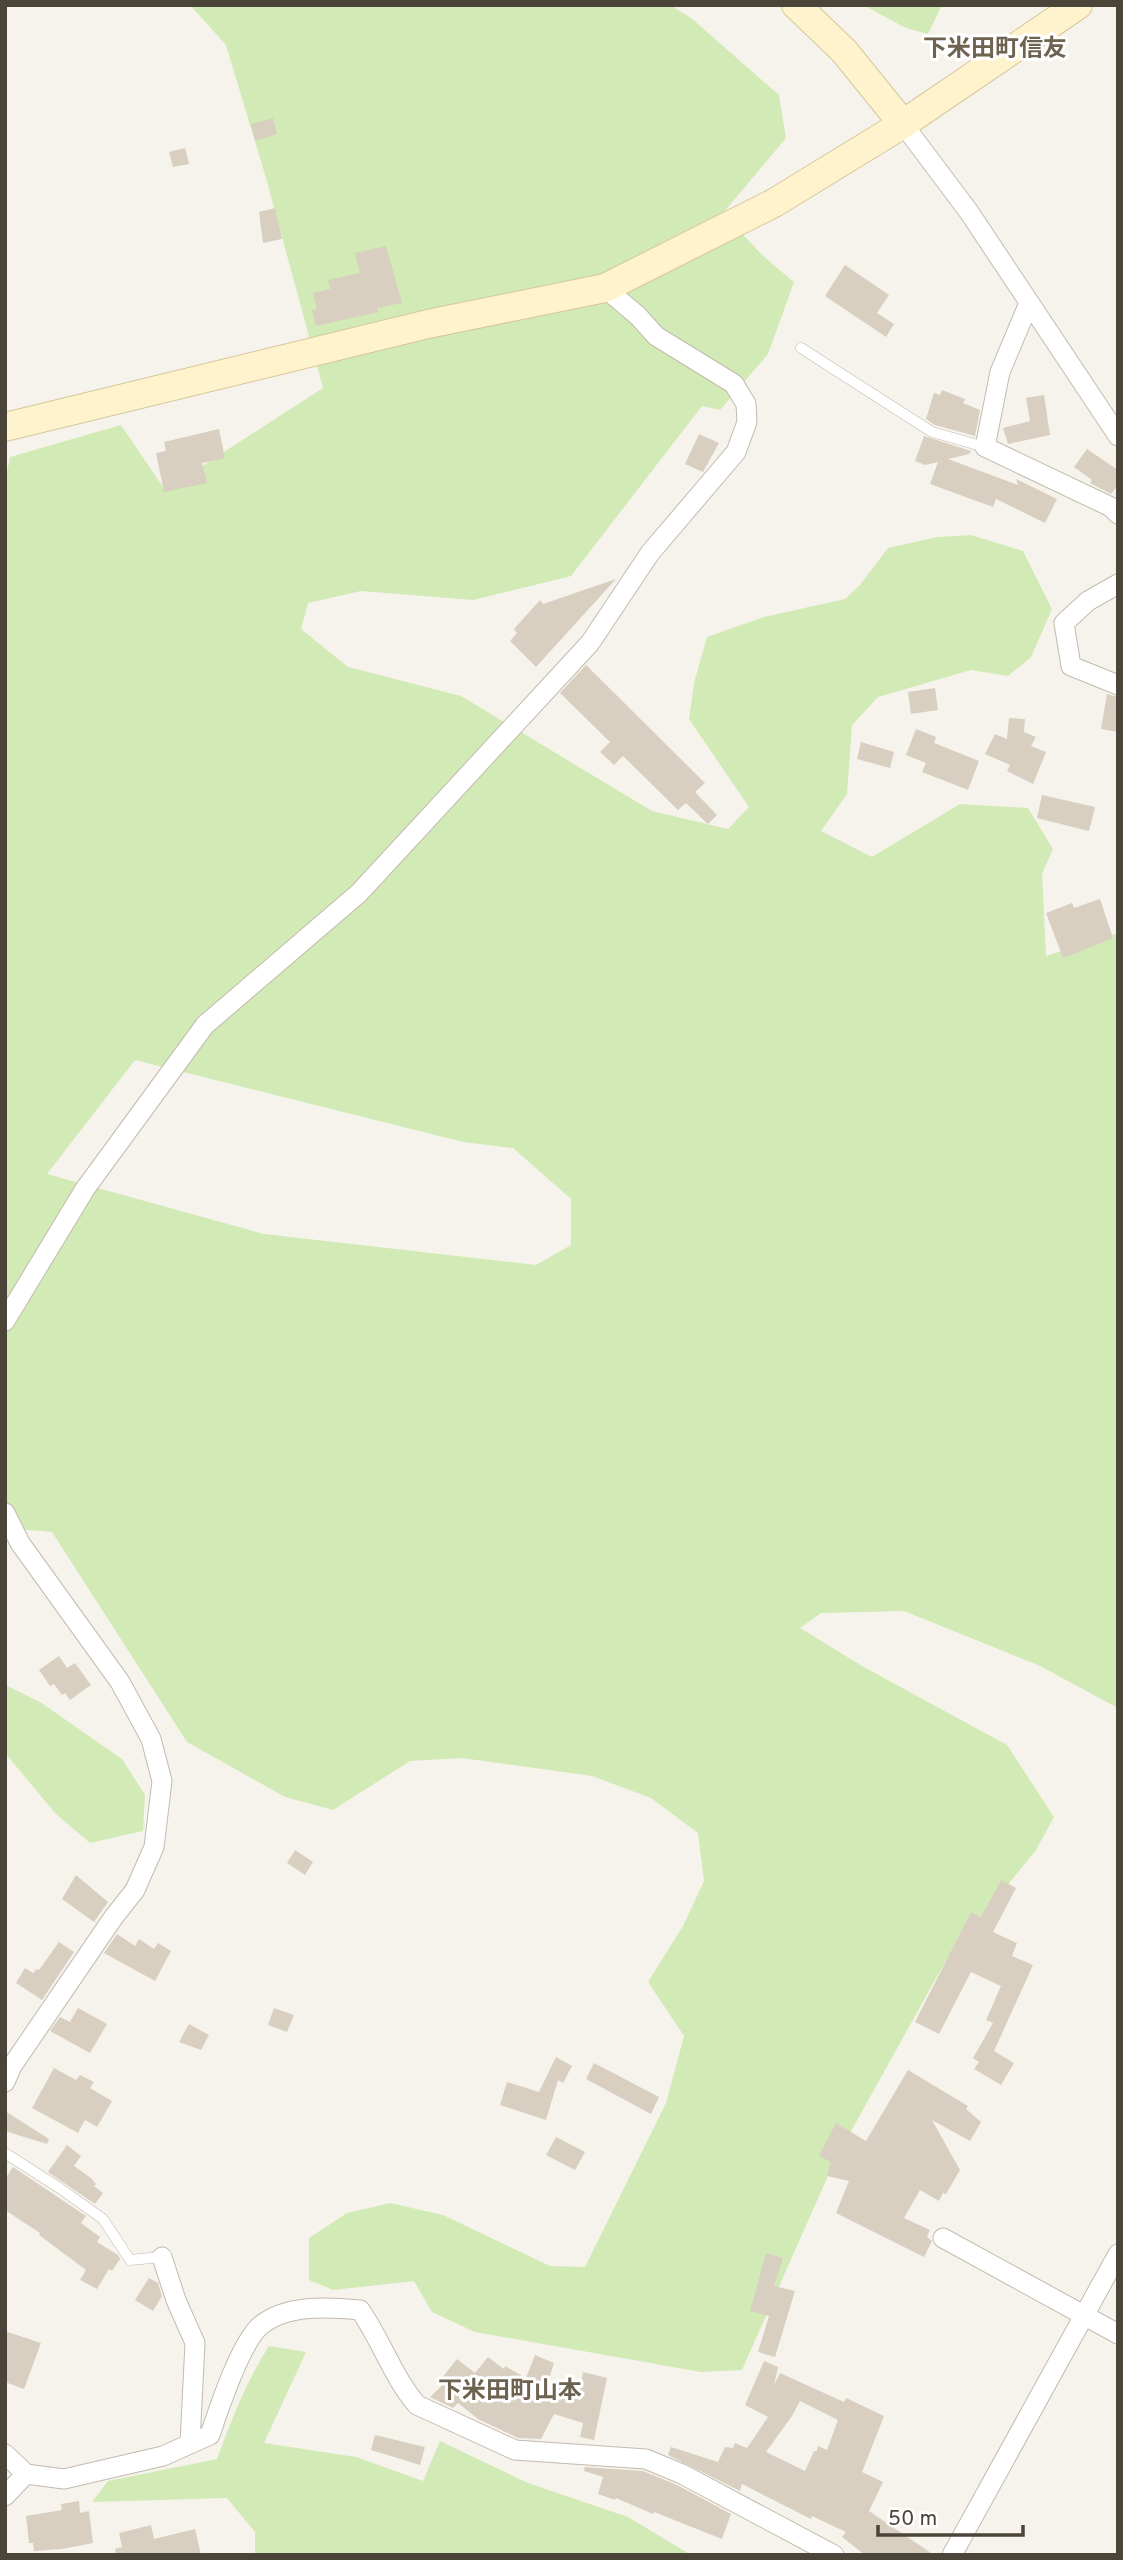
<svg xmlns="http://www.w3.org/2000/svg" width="1123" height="2560" viewBox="0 0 1123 2560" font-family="Overpass,'Noto Sans JP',sans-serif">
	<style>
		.green { fill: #d2eab5; fill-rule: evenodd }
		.building { fill: #d8cfc1; fill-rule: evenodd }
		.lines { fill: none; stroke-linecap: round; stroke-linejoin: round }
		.lane-casing { stroke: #c2bbae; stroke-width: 11 }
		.street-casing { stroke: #c2bbae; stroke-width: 21 }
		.secondary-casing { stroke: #d6c79b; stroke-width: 30 }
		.lane { stroke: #fff; stroke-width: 10 }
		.street { stroke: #fff; stroke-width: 19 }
		.secondary { stroke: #fff3cd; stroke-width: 28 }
		.labels { text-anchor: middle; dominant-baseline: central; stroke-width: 6; stroke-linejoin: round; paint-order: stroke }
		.quarter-label { font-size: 24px; font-weight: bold; fill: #6e6250; stroke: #fff }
	</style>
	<rect width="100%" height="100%" fill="#f6f3ec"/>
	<!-- green -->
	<path class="green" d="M190,5H670L691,18L779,95L786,138L723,213L763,256L794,282L768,354L720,410L702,406L571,576L473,600L361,591L308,603L301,629L348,667L461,696L652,811L728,829L749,807L689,719L694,683L707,637L764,617L845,599L860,585L888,548L937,537L971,535L1023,551L1052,609L1031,657L1008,676L971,670L878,697L852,725L847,794L821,831L872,857L960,804L1028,808L1053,849L1042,874L1046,956L1118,933V1708L1040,1666L904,1611L821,1613L800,1628L862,1666L1007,1745L1054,1817L1036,1850L945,1962L835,2160L742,2370L701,2372L475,2332L432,2312L414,2281L333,2290L309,2280V2238L347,2213L390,2203L443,2215L550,2266L585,2267L666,2103L684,2036L648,1982L683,1926L704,1881L698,1833L651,1798L592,1776L462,1758L410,1761L333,1810L285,1797L187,1742L52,1532L5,1528V483L10,457L121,425L165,490L323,388L266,178L226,45ZM135,1060L463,1142L513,1148L571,1199V1245L536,1265L264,1234L47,1174Z
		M863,5H942L928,34L906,28Z
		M5,1685L40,1702L122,1759L145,1795L143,1831L90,1843L55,1813L5,1753Z
		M269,2346L306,2352L264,2443L356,2457L423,2481L440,2441L528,2483L628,2517L691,2555H255V2532L227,2498L92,2502L108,2481L217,2459C232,2419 246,2382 269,2346Z"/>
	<!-- building -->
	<path class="building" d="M273,118L277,134L255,141L251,124Z
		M185,148L189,164L173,167L169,152Z
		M275,208L282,239L263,243L259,212Z
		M386,246L402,303L377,308L378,312L316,326L312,310L317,309L313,293L330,289L328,280L360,273L355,253Z
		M845,265L889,295L877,313L894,324L886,337L825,296Z
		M942,390L965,399L963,403L980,410L975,436L935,425L926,419L934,393L940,395Z
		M1044,395L1050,435L1008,444L1003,428L1030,421L1026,398Z
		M219,429L225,458L202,463L207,483L164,492L156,453L166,451L164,442Z
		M699,434L719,443L703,472L685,464Z
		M924,436L971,451L969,454L948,459L1018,485L1016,479L1057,499L1045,523L996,499L993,507L930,484L938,462L925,465L915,461Z
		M1087,449L1118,470V485L1111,494L1090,483L1092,480L1074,467Z
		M616,579L536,667L510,641L517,633L514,629L540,600L543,604Z
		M586,665L705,783L695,792L717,815L708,824L686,803L678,810L623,756L614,765L600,752L610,742L560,693Z
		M935,688L938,710L911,714L908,692Z
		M1107,694L1118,697V732L1101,729Z
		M1009,718L1025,719L1024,732L1036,737L1031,746L1046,752L1033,784L1007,771L1010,765L985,754L995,734L1007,739Z
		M916,729L936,737L934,743L979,761L968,790L922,772L926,763L906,755Z
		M861,742L894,752L890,768L857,759Z
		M1042,795L1095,807L1089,831L1037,818Z
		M1100,899L1113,938L1063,958L1046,913L1072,903L1074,908Z
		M59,1656L67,1668L75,1663L91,1685L70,1700L65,1693L62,1695L54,1684L50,1686L39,1670Z
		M295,1850L313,1862L305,1875L287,1863Z
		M76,1875L108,1902L94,1922L62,1899Z
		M1001,1880L1016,1888L993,1932L1017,1943L1012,1956L1033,1965L994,2051L1014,2063L1001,2085L974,2069L979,2062L973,2058L993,2023L986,2020L1001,1986L971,1972L939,2034L915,2022L971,1912L981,1917Z
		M117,1934L135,1946L139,1939L154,1949L158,1943L171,1951L155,1981L104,1953Z
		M59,1942L74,1952L42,2000L16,1983L25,1968L33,1973L37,1969L39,1970Z
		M78,2008L107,2024L90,2053L50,2031L60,2017L70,2022Z
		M274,2008L294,2015L287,2032L268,2025Z
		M189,2024L209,2035L201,2050L179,2042Z
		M556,2057L572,2066L563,2083L558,2080L546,2120L500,2105L507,2082L539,2092Z
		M594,2063L659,2097L651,2114L586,2079Z
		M54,2068L76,2080L80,2075L94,2082L90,2088L112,2101L97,2127L85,2120L78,2133L32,2108Z
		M908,2070L968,2106L966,2109L981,2122L970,2141L932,2120L960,2170L946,2194L943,2193L939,2201L920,2190L904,2218L930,2230L927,2237L932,2241L924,2257L836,2213L849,2181L827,2176L831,2162L819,2156L836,2123L866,2141Z
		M5,2111L49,2139L47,2144L5,2131Z
		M556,2137L585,2152L575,2170L546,2155Z
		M67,2145L81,2156L74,2166L91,2178L96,2184L94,2186L103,2193L95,2204L48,2172Z
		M13,2167L86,2216L81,2223L100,2237L97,2242L118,2255L120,2259L112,2271L109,2269L97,2289L80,2280L86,2270L39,2235L40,2233L5,2210V2179Z
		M766,2253L783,2258L774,2286L795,2291L775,2357L758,2352L769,2316L750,2311Z
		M149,2278L158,2283L162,2296L153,2311L135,2300Z
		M5,2331L41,2343L24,2389L5,2382Z
		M535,2355L554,2363L548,2382L579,2393L583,2372L607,2378L594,2440L580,2437L583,2423L554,2414L541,2439L518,2438L478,2419L458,2403L453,2408L430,2397L445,2383L441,2379L457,2359L475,2373L488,2357L504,2369L505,2366L526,2378Z
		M764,2361L778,2367L774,2385L780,2373L844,2402L846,2398L884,2416L862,2472L883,2482L869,2511L934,2555H865L842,2537L846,2532L812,2516L811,2519L742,2484L740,2491L668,2455L671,2447L718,2462L725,2447L733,2448L735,2443L747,2448L768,2417L745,2405ZM800,2401L838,2420L827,2450L818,2446L817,2451H814L805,2471L766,2452L792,2416Z
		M375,2435L425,2447L420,2465L371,2450Z
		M585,2467L643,2471L677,2485L731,2514L722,2539L654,2512L653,2514L616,2498L615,2500L598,2494L603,2477L584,2471Z
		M79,2501L80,2513L89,2511L93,2543L62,2549L34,2551L33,2543H29L26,2516L62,2510L61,2504Z
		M151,2525L154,2539L195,2529L201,2555H116L115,2549L122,2547L119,2533Z"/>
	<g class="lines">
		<!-- lane casing -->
		<g class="lane-casing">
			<path id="lane" d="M801,348L932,432L985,447
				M5,2153L61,2189L103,2219L130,2260L162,2257"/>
		</g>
		<!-- street casing -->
		<g class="street-casing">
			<path id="street" d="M903,124L969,212L1118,436
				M1029,303L1000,372L985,447L1111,507L1118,514
				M1118,584L1088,601L1064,623L1071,666L1118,685
				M5,1321L85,1189L205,1025L359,893L590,643L650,553L736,452L747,422L746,404L734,384L656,336L638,316L605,288
				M5,1513L20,1543L120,1682L151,1739L162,1781L154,1847L135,1890L113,1918L12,2066L5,2082
				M943,2238L1118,2334
				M162,2257L176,2300L195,2343L190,2443
				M5,2454L26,2474L64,2479L163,2456L210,2435C219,2408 240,2344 260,2326C286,2304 329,2307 360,2310C381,2340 393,2377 417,2405L515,2450L646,2459L682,2474L834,2555
				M5,2496L26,2474
				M952,2555L1118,2254"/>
		</g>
		<!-- secondary casing -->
		<g class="secondary-casing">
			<path id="secondary" d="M796,5L844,51L903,124
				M5,427L428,324L605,288L774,203L903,124L1078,5"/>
		</g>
		<!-- lane -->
		<use href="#lane" class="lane"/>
		<!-- street -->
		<use href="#street" class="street"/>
		<!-- secondary -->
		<use href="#secondary" class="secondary"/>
	</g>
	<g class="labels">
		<!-- quarter labels -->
		<g class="quarter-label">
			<text x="995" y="50">下米田町信友</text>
			<text x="510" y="2392">下米田町山本</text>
		</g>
	</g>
	<!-- border -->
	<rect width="1123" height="2560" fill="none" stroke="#4b4439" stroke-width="14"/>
	<!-- scale -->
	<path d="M878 2525v10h145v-10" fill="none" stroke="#4b4439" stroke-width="3.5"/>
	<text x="888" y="2525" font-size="21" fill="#4b4439" stroke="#ffffff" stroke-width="5" paint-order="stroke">50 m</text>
</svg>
